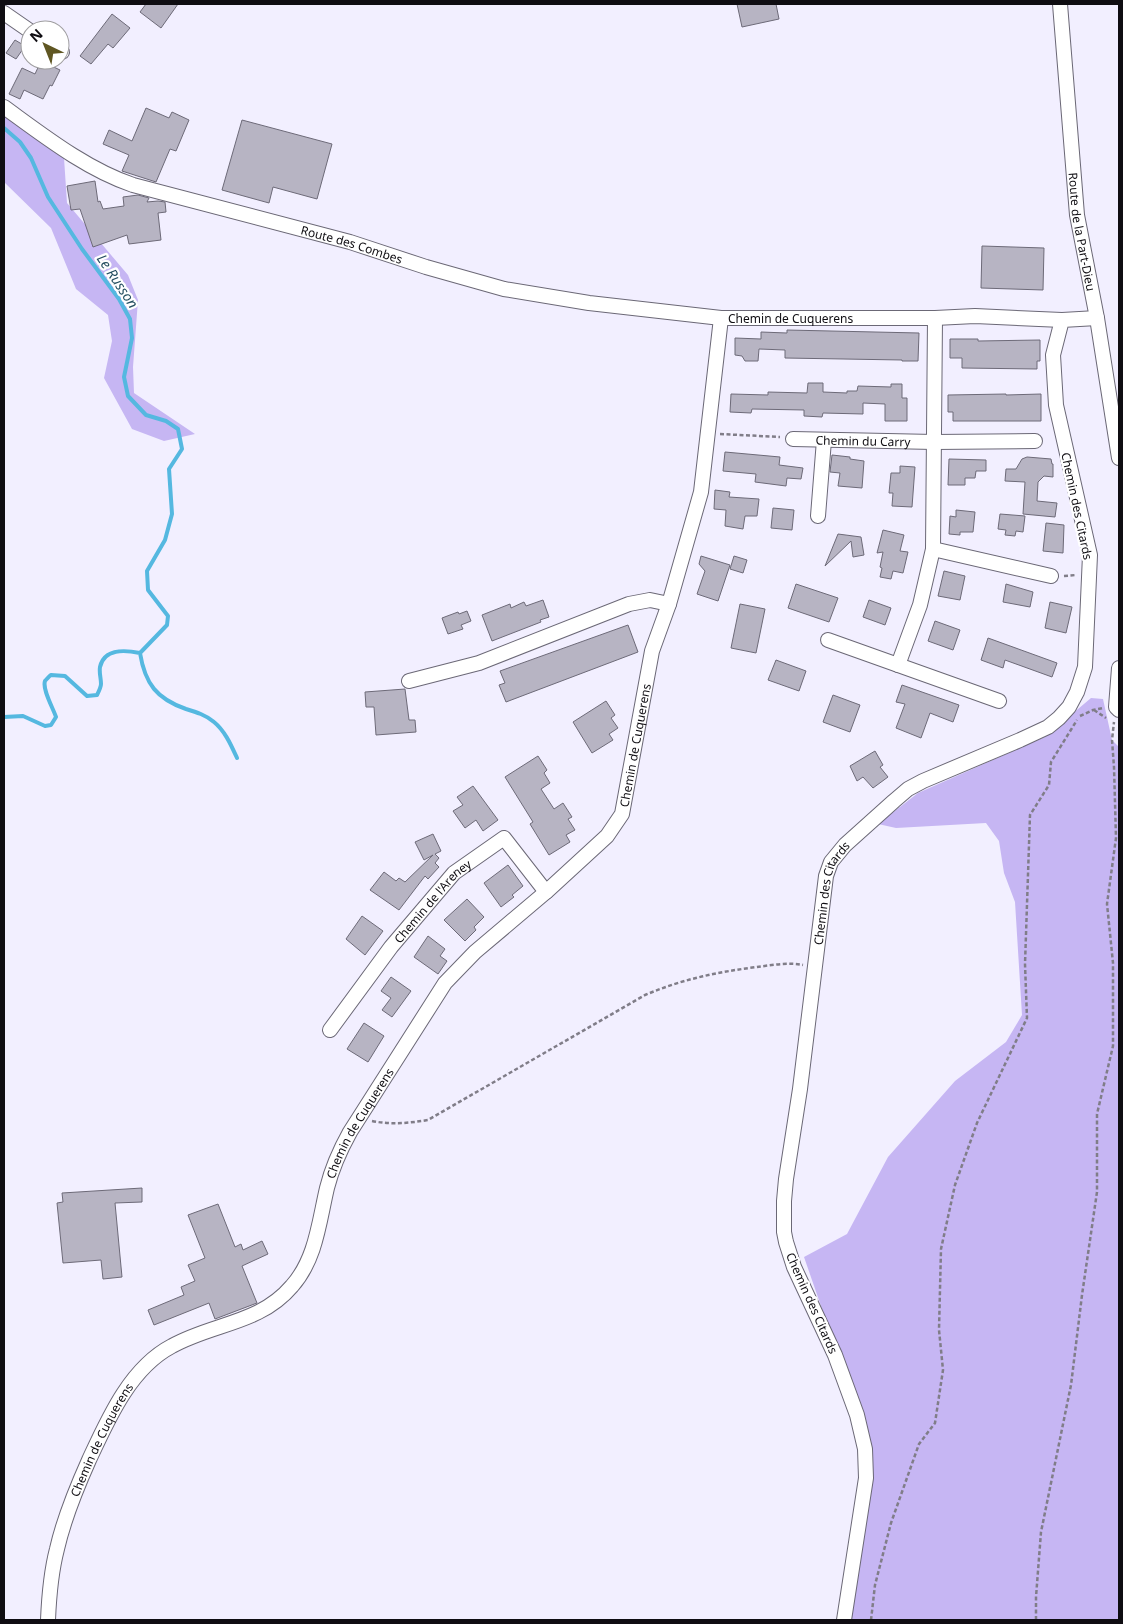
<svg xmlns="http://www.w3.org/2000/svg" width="1123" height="1624" viewBox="0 0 1123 1624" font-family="'Noto Sans',sans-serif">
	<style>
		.forest { fill: #c6b6f3 }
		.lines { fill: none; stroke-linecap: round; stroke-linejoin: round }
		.stream { stroke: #55b8e0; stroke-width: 4 }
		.building { fill: #b7b4c3; stroke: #6d6a78 }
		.minor-casing { stroke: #6b6876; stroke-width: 16 }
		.path { stroke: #807d88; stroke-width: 2.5; stroke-dasharray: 4 2.5; stroke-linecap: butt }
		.minor { stroke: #fff; stroke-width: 14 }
		.labels { text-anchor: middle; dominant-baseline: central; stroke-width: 4.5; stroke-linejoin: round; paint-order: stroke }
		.street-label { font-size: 12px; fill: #0f0d12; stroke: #fff }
		.water-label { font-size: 14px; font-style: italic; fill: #244e60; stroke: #fff }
	</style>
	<rect width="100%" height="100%" fill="#f2efff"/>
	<!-- forest -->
	<path class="forest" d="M4,107L64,158L67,203L128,275L138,300L133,367L134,393L195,434L164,441L132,429L104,378L112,341L108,315L76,289L51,228L4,182Z
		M1091,698L1103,699L1112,740L1119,747V1620H848L866,1436L804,1257L847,1234L888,1157L955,1081L1006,1042L1022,1015L1015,902L1004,873L999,841L986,823L896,828L878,824L918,793L1045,737Z"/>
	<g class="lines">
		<!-- stream -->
		<path class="stream" d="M4,128L20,142L31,158L48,197L82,249L119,299L130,319L132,338L124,377L128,396L146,415L166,421L178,429L182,449L169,469L172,514L165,540L147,571L148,590L168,616L167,625L140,653C145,684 157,699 186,709C196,712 206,715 214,722C225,731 231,745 237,758
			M4,717L23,716L45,726L51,725L56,717C53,708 42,689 45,681C46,680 50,675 51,675L65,676L87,696L97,695C99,691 101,687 101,684C101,678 99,673 100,667C104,648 125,650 140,653"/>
	</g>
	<!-- building -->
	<path class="building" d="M146,4H178L161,28L140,12Z
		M737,4H776L779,19L742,27Z
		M112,14L130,28L113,48L108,44L91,64L80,56Z
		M15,40L25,46L16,59L6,53Z
		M41,61L60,70L52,86L50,85L43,99L24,90L20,99L9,94L22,68L35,74Z
		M146,108L169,118L172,112L189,120L176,151L170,149L156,182L122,171L129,155L103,144L109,130L132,141Z
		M242,120L332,144L317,199L273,187L269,203L222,190Z
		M95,181L98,202L100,201L103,209L124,206L123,197L138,195L149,198L147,202L158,201L165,202L166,212L158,213L161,240L129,244L127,235L93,247L80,209L71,210L67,186Z
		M982,246L1044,248L1043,290L981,288Z
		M787,330L919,333L918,361H902V360L785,358V350L759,349L758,361H745L742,356L735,355V338L761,339V332L787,333Z
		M950,339H978V341L1040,340V361H1037V369L962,368V358H950Z
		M808,383H823V392L847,393V391H857L858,386L891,387V384H902V398H907V421H885V404L863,403V414L823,413L822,417L804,416V410L752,409L751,413L730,412L731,394L768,395V392L807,393Z
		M1006,394V395L1041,394V421H953V412H948V395Z
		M725,452L780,457L779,465L803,468L801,479L787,478L786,486L755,482L756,474L723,471Z
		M832,455L850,457V459L864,461L862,488L838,486L840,473L830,472Z
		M1027,457L1051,459L1052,464H1053V477L1044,476L1038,482L1037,501L1057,503L1055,517L1023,514L1025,482L1005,481L1006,469H1016L1022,459Z
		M949,459L986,460V471H976L975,478H965V485H948Z
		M900,466L915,467L912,507L892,506L893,493H889L891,473H900Z
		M715,490L730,492L729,497L759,499L757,516H745L743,529L725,526L726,510L714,509Z
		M773,508L794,510L792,530L771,528Z
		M956,510L975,512L973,532H960V535L949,534L950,516L956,517Z
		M1000,514L1025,516L1023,532L1016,531L1015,536L1005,535L1006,530L998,529Z
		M1046,523L1064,525L1063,553L1043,551Z
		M883,530L904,535L900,551L908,552L903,573L893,571L891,579L880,577L882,568L880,567L883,552L877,553Z
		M838,534L861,537L864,555L853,557L851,541L825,566Z
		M701,556L730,565L718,601L697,594L705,571L699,564Z
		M734,556L747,560L743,573L730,569Z
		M944,571L965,576L960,600L938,596Z
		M796,584L838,598L829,622L788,608Z
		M1006,584L1033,592L1030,607L1003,602Z
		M543,600L549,617L540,620L541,622L492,641L482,615L510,604L511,608L524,602L526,606Z
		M869,600L891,608L885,625L863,617Z
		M1050,602L1072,607L1066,633L1045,628Z
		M740,604L765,609L756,653L731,648Z
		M467,611L471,621L461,625L463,629L448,634L442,618L458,612L459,614Z
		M935,621L960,630L953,650L928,641Z
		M628,625L638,652L506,702L499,685L505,683L500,671Z
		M988,638L1057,663L1052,677L1005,660L1003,668L981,660Z
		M776,660L806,671L799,691L768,680Z
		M902,685L959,705L953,722L930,713L921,738L896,728L905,704L896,702Z
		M405,689L409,720H415L416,732L376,735L374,707H366L365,692Z
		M833,695L860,705L850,732L823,722Z
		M606,701L615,715L611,718L618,728L609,734L613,740L592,753L573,722Z
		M875,751L883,765L880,767L888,777L873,788L863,777L857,781L850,766Z
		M538,756L547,770L544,773L550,783L541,789L554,809L563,803L572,817L568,819L575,830L566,835L570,842L549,855L530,824L533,822L505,777Z
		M473,786L498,820L483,831L476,820L465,828L453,811L463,805L457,797Z
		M433,834L441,851L435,854L439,858L435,863L439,867L428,879L425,876L399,910L370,890L384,872L396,881L399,878L405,882L433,855L424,860L415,842Z
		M508,865L523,886L512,895L514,897L501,907L484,883Z
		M467,899L484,917L474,927L476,930L465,941L444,920Z
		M362,916L383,931L365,955L346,939Z
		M428,936L445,949L440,956L447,961L438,974L414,957Z
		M391,977L411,991L392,1017L382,1010L391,998L381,991Z
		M364,1023L384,1036L368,1062L347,1049Z
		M142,1188V1202L115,1203L122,1277L103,1279L101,1260L63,1263L57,1203L63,1202L62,1193Z
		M218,1204L235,1247L241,1244L243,1250L262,1241L268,1254L242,1266L257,1303L215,1319L209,1303L154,1325L148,1310L184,1295L181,1287L195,1281L188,1265L205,1258L188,1215Z"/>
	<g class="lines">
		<!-- minor casing -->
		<g class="minor-casing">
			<g id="minor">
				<path id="s1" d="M1060,4L1077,215L1097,318L1119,458"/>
				<path d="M4,13L30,31"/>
				<path d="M60,51L62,52"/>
				<path id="s2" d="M4,107C44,136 86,169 133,185L350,242L426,267L504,289L589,303L721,318"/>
				<path d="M935,318L933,549L1051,576"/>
				<path id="s3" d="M793,439L934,442L1035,441"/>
				<path d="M818,516L824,440"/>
				<path d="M828,640L999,701"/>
				<path d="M898,665L920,605L933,549"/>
				<path d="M1119,668L1116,707L1119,710"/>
				<path d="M409,681L479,663L629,604L650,600L669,604"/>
				<path id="s4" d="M330,1030L391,947L454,873L504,838L546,892"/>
				<path id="s5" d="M48,1620C49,1596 51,1572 57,1549C64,1518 76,1489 89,1460C108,1419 130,1368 172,1346C213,1323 260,1324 292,1286C316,1259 319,1222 327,1188C332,1168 340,1150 350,1132L445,983L475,952L546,892L607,836L622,814L652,651L669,604L701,492L721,318H935L975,316L1062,320"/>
				<path id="s6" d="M844,1620L866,1478L865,1449L857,1415L835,1355L794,1267L786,1242L784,1232V1201L786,1179L800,1089L826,876L831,862L845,845L894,801L908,789L923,781L1020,740L1048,727L1059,718L1069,707L1077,692L1085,667L1090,555L1056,405L1053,355L1062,320L1097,318"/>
			</g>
		</g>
		<!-- path -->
		<path class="path" d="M720,434L780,437
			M1064,576L1076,575
			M1094,710L1106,718
			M1080,716L1093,710L1103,708
			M372,1121C392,1125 409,1123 428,1120L645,995C683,979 717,972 757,967C772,965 789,962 803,965
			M871,1620L875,1585L891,1523L919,1444L935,1423L943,1370L939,1330L941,1249L955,1185L977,1123L1027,1018L1025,964L1030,815L1049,785L1051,762L1077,720
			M1036,1620V1597L1041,1532L1071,1385L1082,1295L1097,1192V1114L1113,1046V963L1107,904L1116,838L1114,767L1112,740L1114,722"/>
		<!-- minor -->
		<use href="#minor" class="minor"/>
	</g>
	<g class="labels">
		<!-- street labels -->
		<g class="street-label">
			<text stroke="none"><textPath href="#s1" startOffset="229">Route de la Part-Dieu</textPath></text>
			<text stroke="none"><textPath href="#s2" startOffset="378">Route des Combes</textPath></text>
			<text stroke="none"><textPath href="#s5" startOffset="1611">Chemin de Cuquerens</textPath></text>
			<text stroke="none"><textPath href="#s3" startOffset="70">Chemin du Carry</textPath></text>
			<text transform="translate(1077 506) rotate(78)">Chemin des Citards</text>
			<text stroke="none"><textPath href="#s5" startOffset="1104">Chemin de Cuquerens</textPath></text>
			<text stroke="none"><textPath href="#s6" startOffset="749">Chemin des Citards</textPath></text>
			<text stroke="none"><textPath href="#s4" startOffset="165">Chemin de l'Areney</textPath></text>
			<text stroke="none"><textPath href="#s5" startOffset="624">Chemin de Cuquerens</textPath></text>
			<text transform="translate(812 1303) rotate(66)">Chemin des Citards</text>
			<text stroke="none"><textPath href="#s5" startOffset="190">Chemin de Cuquerens</textPath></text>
		</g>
		<!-- water labels -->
		<g class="water-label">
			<text transform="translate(118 281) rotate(56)">Le Russon</text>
		</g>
	</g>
	<!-- border -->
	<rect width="1123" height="1624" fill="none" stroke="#0f0d12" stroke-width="10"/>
	<!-- north arrow -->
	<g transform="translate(45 45) rotate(317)"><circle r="24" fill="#ffffff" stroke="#9f9ea0"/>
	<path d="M0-4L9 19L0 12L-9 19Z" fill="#5f5622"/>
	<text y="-8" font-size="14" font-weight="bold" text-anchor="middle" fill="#0f0d12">N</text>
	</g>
</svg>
